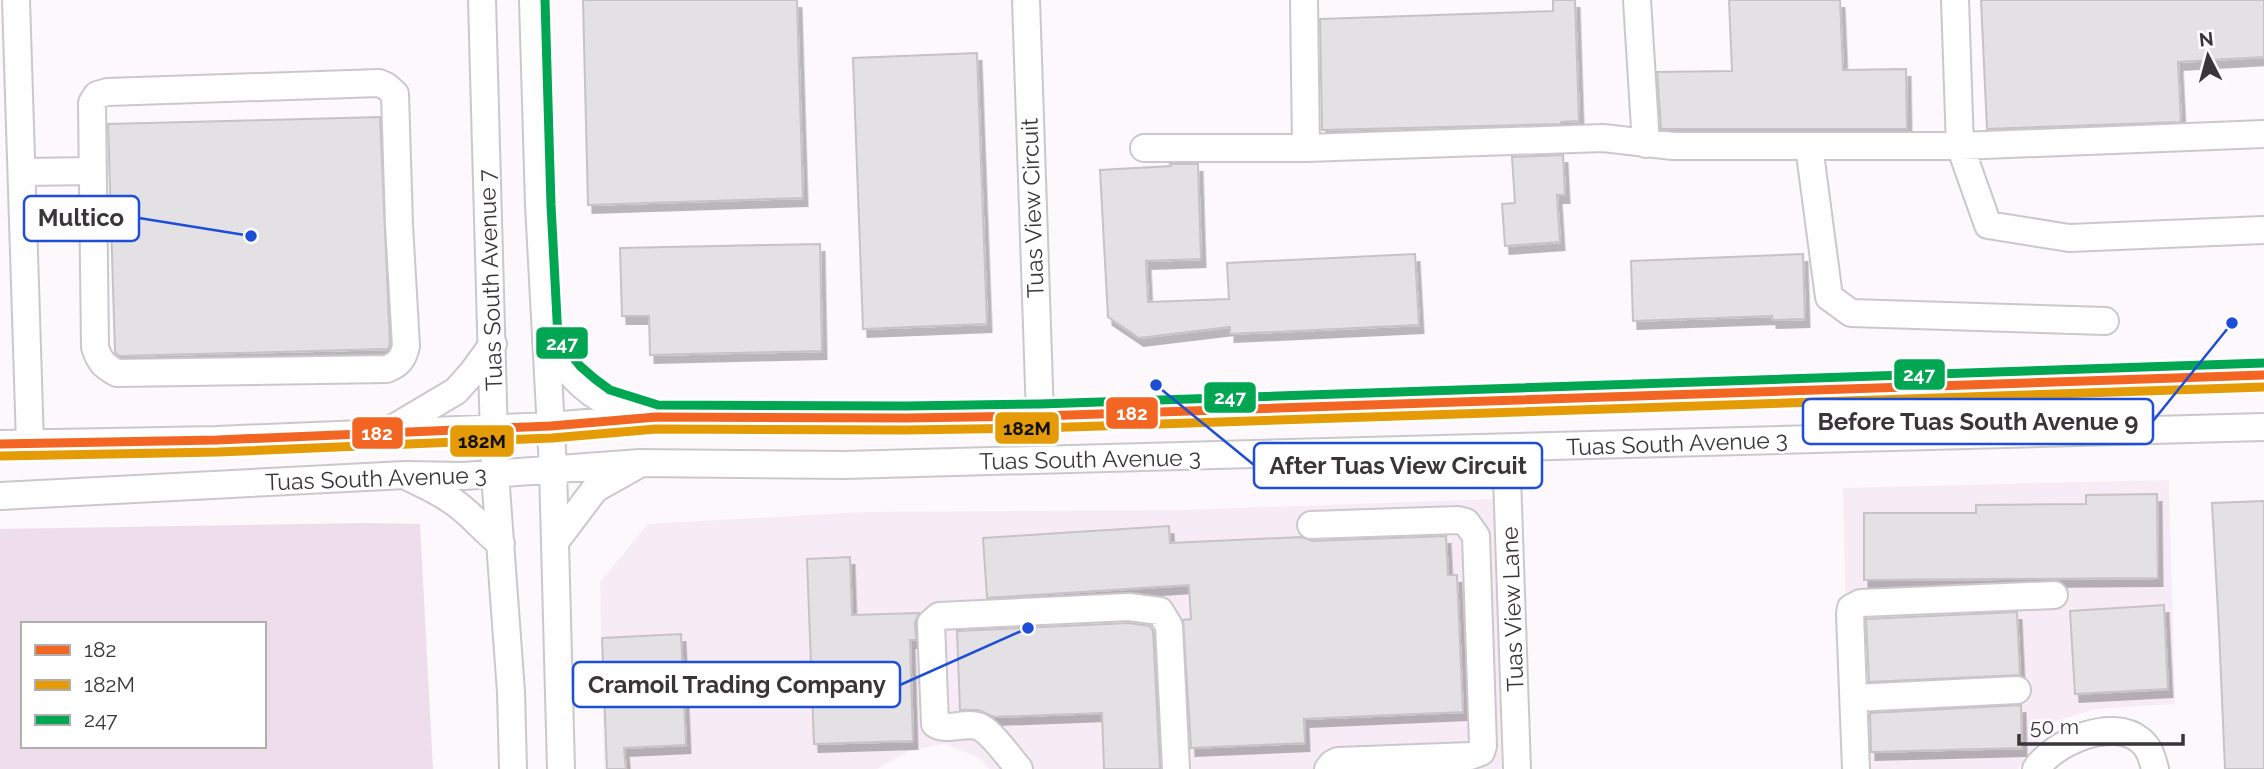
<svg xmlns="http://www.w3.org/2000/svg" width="2264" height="769" viewBox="0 0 2264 769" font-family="Raleway,sans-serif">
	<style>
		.built { fill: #f7ecf6 }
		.green { fill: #eedeec; fill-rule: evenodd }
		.building { fill: #e4e1e4; stroke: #c6c2c5; stroke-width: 2; filter: url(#shadow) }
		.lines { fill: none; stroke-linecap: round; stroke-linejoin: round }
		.minor-casing { stroke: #cbc8cb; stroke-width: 30 }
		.minor { stroke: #fffeff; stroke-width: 26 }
		.bus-1-casing { stroke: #fff; stroke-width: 14 }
		.bus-2-casing { stroke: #fff; stroke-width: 14 }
		.bus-3-casing { stroke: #fff; stroke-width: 14 }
		.bus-1 { stroke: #f26522; stroke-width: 9 }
		.bus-2 { stroke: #e49b06; stroke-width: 9 }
		.bus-3 { stroke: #00a651; stroke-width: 9 }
		.labels { text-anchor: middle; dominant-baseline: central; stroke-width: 5; stroke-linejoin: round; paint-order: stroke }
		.street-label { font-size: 23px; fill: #393538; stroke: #fff }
		.leader { fill: none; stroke: #1d4ed8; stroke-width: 2.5 }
		.callout-dot { fill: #1d4ed8; stroke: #fff; stroke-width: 2.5 }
		.callout { fill: #fff; stroke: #1d4ed8; stroke-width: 2.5 }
		.callout-label { font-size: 24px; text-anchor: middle; font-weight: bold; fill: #393538 }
		.line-badge { stroke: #fff; stroke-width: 2.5 }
		.badge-label { font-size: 19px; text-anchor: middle; font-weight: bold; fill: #fff }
		.pale-badge-label { font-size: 19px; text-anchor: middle; font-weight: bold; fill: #111 }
	</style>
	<defs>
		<filter id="shadow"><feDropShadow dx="4.5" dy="8" stdDeviation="0" flood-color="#0004"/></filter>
	</defs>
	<rect width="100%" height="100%" fill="#fcf8fc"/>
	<!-- built -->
	<path class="built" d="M2169,480L2175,704L2095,709L2053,722L2018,769H1849L1843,488Z
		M1496,499L1501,769H989L979,758L945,744L911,750L877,769H604L600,582L648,524L866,512L1182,510Z"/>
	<!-- green -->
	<path class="green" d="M366,523L420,524L433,769H0V529ZM23,624H264V746H23Z"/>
	<!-- building -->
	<path class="building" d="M583,0H797L803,198L588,205Z
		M1553,0H1575L1579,121L1561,122V124L1322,130L1320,19L1553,11Z
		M1729,0H1840L1843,70L1906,69L1907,129H1661L1657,72L1732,71Z
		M1981,0H2264V57L2178,62L2181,122L1987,129Z
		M977,53L987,324L863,329L853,58Z
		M380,117L390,344L388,349L119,356L115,352L108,124Z
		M1563,155L1565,195H1557L1560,242L1505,246L1502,204L1515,203L1512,157Z
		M1170,164H1198L1201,259L1146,261L1148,302L1229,299L1227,263L1415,254L1419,325L1230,334V327L1139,338L1108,317L1100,170L1171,166Z
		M820,244L822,351L650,355L649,316H622L620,248Z
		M1803,254L1805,319L1772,320V316L1633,321L1631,261Z
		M2157,494L2158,578L1864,580V513H1976V505L2086,504V495Z
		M2264,501V769H2225L2219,630L2212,503Z
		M1169,526L1170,543L1302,537L1312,541L1446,536L1448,575H1457L1463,712L1304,719L1305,743L1191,748L1183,620L1191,619L1189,585L987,598L983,538Z
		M850,557L852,615L919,613L915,623L916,640H910L913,741L814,744L807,559Z
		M2164,605L2168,689L2075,694L2070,611Z
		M2017,612L2020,675L1869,682L1866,619Z
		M1128,623L1150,626L1153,631L1160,769H1104L1102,713L994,717L978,710H960L957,631Z
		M681,634L686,745L624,748L626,769H607L602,638Z
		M2021,705L2022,748L1871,752L1870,713Z"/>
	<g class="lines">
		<!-- minor casing -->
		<g class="minor-casing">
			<path id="minor" d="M16,0L30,443
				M482,0L495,474L511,692L513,769
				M533,0L539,205L553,468L561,769
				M1026,0L1040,416
				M1304,0L1306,148
				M1637,0L1646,144
				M1955,0L1960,146L1988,225L2069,238L2264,230
				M379,83L386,86L395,94L399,225L406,346C403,359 399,364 387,369L117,373C104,366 99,361 95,347L92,103L97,95L107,92Z
				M1809,146L1829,297L1851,313L2105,321
				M1144,148H1306L1603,138L1673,146H1960L2264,134
				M22,172L93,171
				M546,343C563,365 581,390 607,402C618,407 632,410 644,414
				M392,429L456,391L472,373L493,344
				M0,444L217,440L551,426L656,417L906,418L1040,416L2264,375
				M1506,448L1517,769
				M410,478C429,487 448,496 464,510C477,521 488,534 501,544
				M0,496L405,475L464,476L640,463L845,465L2264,427
				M1311,525L1458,520L1466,522L1476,536L1483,746L1481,752L1470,756L1338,761L1332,764L1328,769
				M555,542L595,489L636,466
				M1854,698L2017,690
				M1019,769C1010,758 992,733 980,727C966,721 947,732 935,724L931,623L939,616L1129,607L1160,611L1169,626L1176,769
				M1856,769L1850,614L1851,608L1861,603L2054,595
				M2036,769C2054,742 2112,717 2140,740C2150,748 2152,758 2155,769"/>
		</g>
		<!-- minor -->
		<use href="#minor" class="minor"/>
		<!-- bus-1 casing -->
		<g class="bus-1-casing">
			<path id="bus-1" d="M0,444L217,440L551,426L656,417L906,418L1040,416L2264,375"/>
		</g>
		<!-- bus-2 casing -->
		<g class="bus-2-casing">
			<path id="bus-2" d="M0,456L218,452L552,438L656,429L906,430L1040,428L2264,387"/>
		</g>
		<!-- bus-3 casing -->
		<g class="bus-3-casing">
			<path id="bus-3" d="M545,0L551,205L558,338L580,366L595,379L610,390L658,405L906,406L1040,404L2264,363"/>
		</g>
		<!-- bus-1 -->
		<use href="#bus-1" class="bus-1"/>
		<!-- bus-2 -->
		<use href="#bus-2" class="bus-2"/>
		<!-- bus-3 -->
		<use href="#bus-3" class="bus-3"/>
	</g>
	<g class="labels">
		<!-- street labels -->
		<g class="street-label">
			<text transform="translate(1032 208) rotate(-92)">Tuas View Circuit</text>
			<text transform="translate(490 280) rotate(-92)">Tuas South Avenue 7</text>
			<text transform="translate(1677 443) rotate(-2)">Tuas South Avenue 3</text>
			<text transform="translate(1090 459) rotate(-1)">Tuas South Avenue 3</text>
			<text transform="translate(376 478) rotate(-2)">Tuas South Avenue 3</text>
			<text transform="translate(1512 609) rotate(-92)">Tuas View Lane</text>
		</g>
	</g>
	<!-- callouts -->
	<path class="leader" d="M251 236L139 218M2232 323L2153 421M1156 385L1254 465M1028 628L900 685"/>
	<g class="callout-dot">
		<circle cx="251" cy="236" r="7"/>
		<circle cx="2232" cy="323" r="7"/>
		<circle cx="1156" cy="385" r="7"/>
		<circle cx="1028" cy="628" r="7"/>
	</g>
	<g class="callout">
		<rect x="24" y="196" width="115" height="45" rx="7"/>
		<rect x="1803" y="399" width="350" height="45" rx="7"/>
		<rect x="1254" y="443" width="288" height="45" rx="7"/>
		<rect x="573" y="662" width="327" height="45" rx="7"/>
	</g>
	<g class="callout-label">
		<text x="81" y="226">Multico</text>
		<text x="1978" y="430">Before Tuas South Avenue 9</text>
		<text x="1398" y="474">After Tuas View Circuit</text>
		<text x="737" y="693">Cramoil Trading Company</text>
	</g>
	<g class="line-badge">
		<rect x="535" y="326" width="54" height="34" rx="7" fill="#00a651"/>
		<rect x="1893" y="358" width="53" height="33" rx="7" fill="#00a651"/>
		<rect x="1203" y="381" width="54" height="33" rx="7" fill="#00a651"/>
		<rect x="1105" y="396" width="54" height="34" rx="7" fill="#f26522"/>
		<rect x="994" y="411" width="66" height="34" rx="7" fill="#e49b06"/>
		<rect x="351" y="416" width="53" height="34" rx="7" fill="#f26522"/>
		<rect x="449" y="424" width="66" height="34" rx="7" fill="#e49b06"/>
	</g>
	<g class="badge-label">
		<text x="562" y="350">247</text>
		<text x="1919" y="381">247</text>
		<text x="1230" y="404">247</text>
		<text x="1132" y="420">182</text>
		<text x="377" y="440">182</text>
	</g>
	<g class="pale-badge-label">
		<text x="1027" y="435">182M</text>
		<text x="482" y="448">182M</text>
	</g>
	<!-- legend -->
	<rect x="21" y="622" width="245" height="126" fill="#ffffff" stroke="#b0aeaf" stroke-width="2"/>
	<rect x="35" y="645" width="35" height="10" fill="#f26522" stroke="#b0aeaf" stroke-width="2"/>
	<text x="84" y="657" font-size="21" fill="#393538">182</text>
	<rect x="35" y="680" width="35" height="10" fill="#e49b06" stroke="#b0aeaf" stroke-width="2"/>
	<text x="84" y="692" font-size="21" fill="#393538">182M</text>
	<rect x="35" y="715" width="35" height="10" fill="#00a651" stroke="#b0aeaf" stroke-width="2"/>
	<text x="84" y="727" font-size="21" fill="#393538">247</text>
	<!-- north arrow -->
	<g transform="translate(2208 56) rotate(354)" stroke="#ffffff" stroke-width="5" paint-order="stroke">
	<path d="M0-5L12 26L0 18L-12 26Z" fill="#393538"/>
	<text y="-10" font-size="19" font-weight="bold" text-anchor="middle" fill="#393538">N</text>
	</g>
	<!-- scale -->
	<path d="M2019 734v10h164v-10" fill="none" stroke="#393538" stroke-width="3.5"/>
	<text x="2030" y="734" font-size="21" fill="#393538" stroke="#ffffff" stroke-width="5" paint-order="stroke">50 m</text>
</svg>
